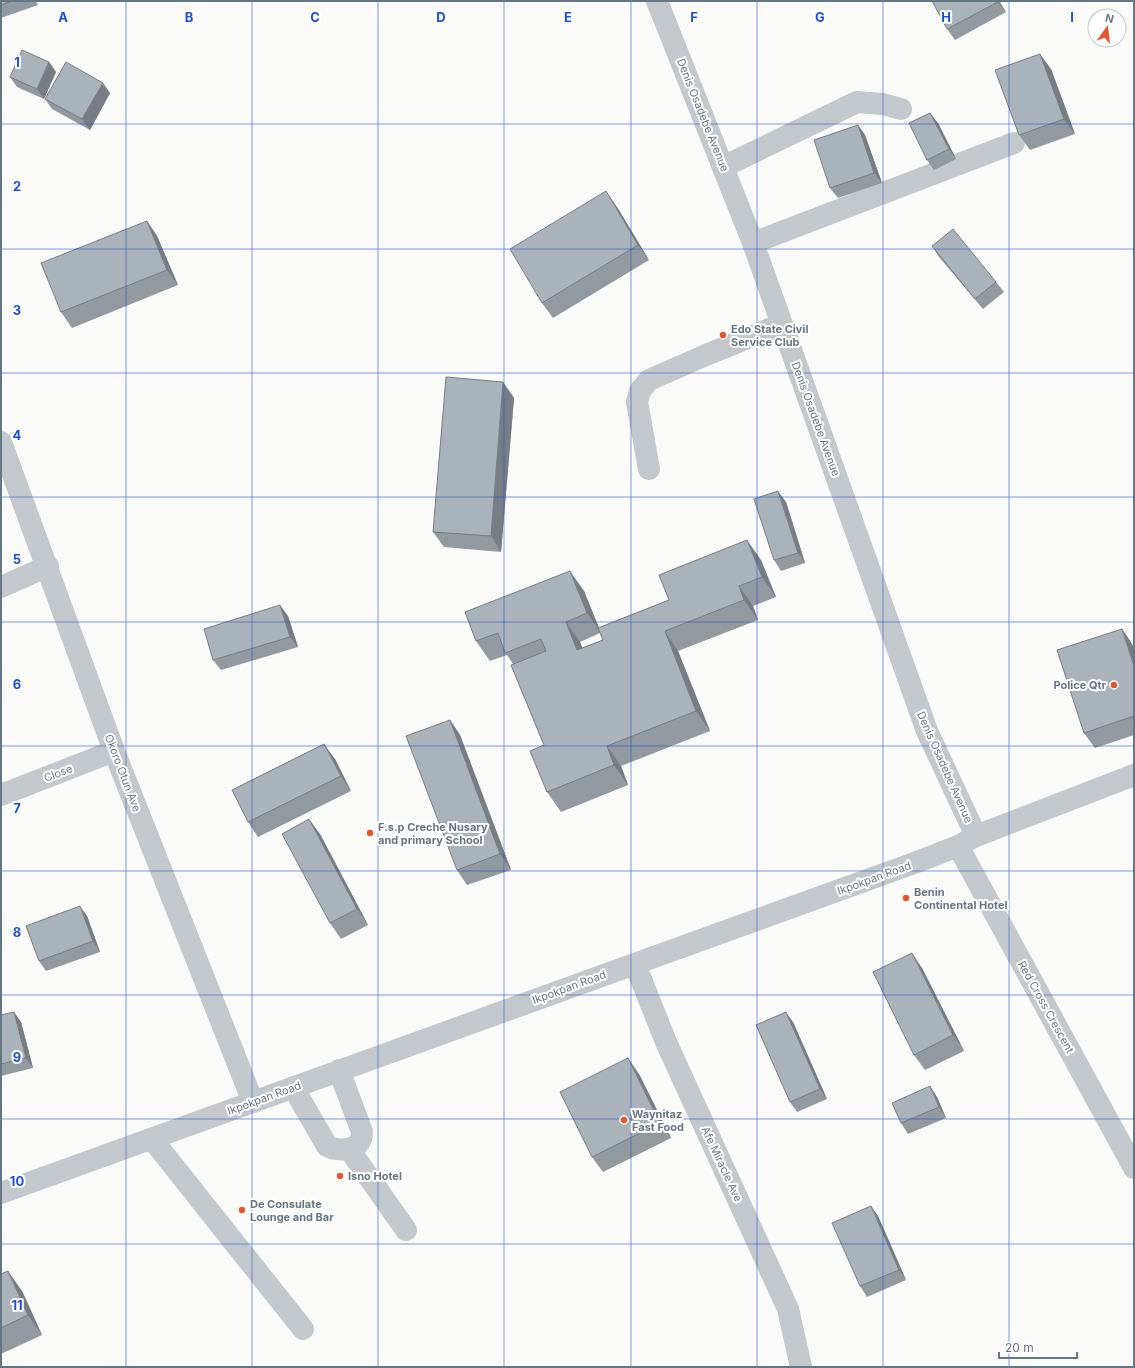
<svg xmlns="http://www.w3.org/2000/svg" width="1135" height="1368" viewBox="0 0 1135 1368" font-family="Inter,sans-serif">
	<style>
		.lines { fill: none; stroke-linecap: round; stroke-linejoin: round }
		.minor { stroke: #c3c8cc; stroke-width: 22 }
		.wall { fill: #929a9f; fill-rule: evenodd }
		.shaded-wall { fill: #777d82 }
		.building { fill: #aab3b9; stroke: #777d82 }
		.grid { fill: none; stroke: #1d4ed8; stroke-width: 1; stroke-opacity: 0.55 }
		.poi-dot { fill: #e4572e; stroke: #fff; stroke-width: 1.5 }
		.labels { text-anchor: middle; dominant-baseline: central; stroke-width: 4; stroke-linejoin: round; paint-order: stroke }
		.street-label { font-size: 11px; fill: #657683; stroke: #fff }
		.poi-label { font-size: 11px; font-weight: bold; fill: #657683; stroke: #fff; text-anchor: start }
		.grid-label { font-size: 13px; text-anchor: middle; font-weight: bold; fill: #1d4ed8; stroke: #fff; stroke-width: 4; stroke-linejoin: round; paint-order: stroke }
	</style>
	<rect width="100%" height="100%" fill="#fafaf8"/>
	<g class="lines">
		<!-- minor -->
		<path class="minor" d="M657,1L753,243L927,731L976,836
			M723,167L857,102L883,104L901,109
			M753,243L1014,143
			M1,442L114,751L253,1102
			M649,469L637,402L640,391L649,380L706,355L782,324
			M1,587L48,566
			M1,795L114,751
			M958,846L1134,1168
			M635,964L666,1042L788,1309L801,1367
			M293,1087L327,1146C336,1151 350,1151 358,1144C361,1141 362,1136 362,1132L339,1070
			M152,1139L303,1329
			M349,1149L406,1230
			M1,1193L917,862L958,846L976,836L1134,775"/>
	</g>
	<!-- wall -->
	<path class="wall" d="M1,1H36L38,5L1,18Z
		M999,1L1006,12L955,40L947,29Z
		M49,62L56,72L44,99L17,87L10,77Z
		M1051,69L1075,134L1030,150L1019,135Z
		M110,93L90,130L52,109L45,99Z
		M938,123L956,159L934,170L927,160Z
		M858,125L865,135L882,183L838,198L830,188Z
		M617,207L649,260L553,318L542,303Z
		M147,221L157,236L178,285L72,328L61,312Z
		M932,246L996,282L1004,292L983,309L939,257Z
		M503,382L514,398L501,552L444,547L433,532Z
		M786,502L805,563L781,571L774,560Z
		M761,560L776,597L753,606L758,620L678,651L710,731L621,766L628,785L561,812L547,792L544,745L513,664L507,655L490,661L476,641L584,591L599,628L669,600ZM600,633L603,640L582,648L580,642Z
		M288,616L298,647L221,670L213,660Z
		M1122,629L1132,644L1134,649V735L1095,748L1084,733Z
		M450,720L460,735L511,870L467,885L457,870Z
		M335,759L351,791L258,837L248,822Z
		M320,834L368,925L341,939L330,923Z
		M87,916L100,952L46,971L39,961Z
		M922,968L964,1051L925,1070L914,1055Z
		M1,1015L21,1022L33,1068L1,1076Z
		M793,1022L827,1099L797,1112L790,1102Z
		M639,1074L671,1138L603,1172L592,1157Z
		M937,1097L946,1118L908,1134L901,1123Z
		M878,1216L906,1280L867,1297L860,1286Z
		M1,1274L22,1291L42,1335L1,1354Z"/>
	<!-- shaded-wall -->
	<path class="shaded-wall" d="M998,1H999L1006,12L998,2Z
		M1040,54L1051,69L1075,134L1064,119Z
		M49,62L56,72L44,99L37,89Z
		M103,83L110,93L90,130L82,119Z
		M930,113L938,123L956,159L949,149Z
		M858,125L865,135L882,183L874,173Z
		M606,191L617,207L649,260L638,245Z
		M147,221L157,236L178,285L167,270Z
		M503,382L514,398L501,552L491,536Z
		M778,491L786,502L805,563L798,553Z
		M747,540L761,560L776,597L762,577Z
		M570,571L584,591L601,633L587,613Z
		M739,586L753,606L758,620L744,600Z
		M280,605L288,616L298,647L290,637Z
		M566,622L580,642L591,670L577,650Z
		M1122,629L1132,644L1134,649V666Z
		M665,631L678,651L710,731L696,711Z
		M450,720L460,735L511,870L500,854Z
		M324,744L335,759L351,791L341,776Z
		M607,746L621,766L628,785L614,765Z
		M309,819L320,834L368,925L357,909Z
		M80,906L87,916L100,952L93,941Z
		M912,953L922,968L964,1051L953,1035Z
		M14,1012L21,1022L33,1068L26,1058Z
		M786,1012L793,1022L827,1099L820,1089Z
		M628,1058L639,1074L671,1138L660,1123Z
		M930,1086L937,1097L946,1118L939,1107Z
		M871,1206L878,1216L906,1280L899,1270Z
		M8,1271L22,1291L42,1335L28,1315Z"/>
	<!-- building -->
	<path class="building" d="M1,1H12L1,5Z
		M932,1H998V2L947,29Z
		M22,50L49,62L37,89L10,77Z
		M1040,54L1064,119L1019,135L995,70Z
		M66,62L103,83L82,119L45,99Z
		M930,113L949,149L927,160L909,123Z
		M858,125L874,173L830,188L814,140Z
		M606,191L638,245L542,303L510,249Z
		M147,221L167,270L61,312L41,263Z
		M953,229L996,282L975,299L932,246Z
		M446,377L503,382L491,536L433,532Z
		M778,491L798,553L774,560L754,499Z
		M747,540L762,577L739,586L744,600L665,631L696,711L607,746L614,765L547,792L530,751L544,745L511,665L546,651L541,639L505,653L498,633L476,641L465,612L570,571L587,613L566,622L577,650L603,640L598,628L669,600L659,575Z
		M280,605L290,637L213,660L204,629Z
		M1122,629L1134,666V716L1084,733L1057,650Z
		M450,720L500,854L457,870L406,736Z
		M324,744L341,776L248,822L232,790Z
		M309,819L357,909L330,923L282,834Z
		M80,906L93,941L39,961L26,926Z
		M912,953L953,1035L914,1055L873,972Z
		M14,1012L26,1058L1,1064V1015Z
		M786,1012L820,1089L790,1102L756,1025Z
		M628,1058L660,1123L592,1157L560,1092Z
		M930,1086L939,1107L901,1123L892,1103Z
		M871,1206L899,1270L860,1286L832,1223Z
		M8,1271L28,1315L1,1328V1274Z"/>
	<!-- grid -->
	<path class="grid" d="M126,1V1367M252,1V1367M378,1V1367M504,1V1367M631,1V1367M757,1V1367M883,1V1367M1009,1V1367M1,124H1134M1,249H1134M1,373H1134M1,497H1134M1,622H1134M1,746H1134M1,871H1134M1,995H1134M1,1119H1134M1,1244H1134"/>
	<!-- markers -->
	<g class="poi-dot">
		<circle cx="723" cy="335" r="4"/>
		<circle cx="1114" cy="685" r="4"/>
		<circle cx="370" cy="833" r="4"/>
		<circle cx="906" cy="898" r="4"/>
		<circle cx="624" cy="1120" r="4"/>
		<circle cx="340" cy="1176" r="4"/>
		<circle cx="242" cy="1210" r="4"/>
	</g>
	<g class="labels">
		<!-- street labels -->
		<g class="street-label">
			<text transform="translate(703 115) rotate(68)">Denis Osadebe Avenue</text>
			<text transform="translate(816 419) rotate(70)">Denis Osadebe Avenue</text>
			<text transform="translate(945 767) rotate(66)">Denis Osadebe Avenue</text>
			<text transform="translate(58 773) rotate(-21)">Close</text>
			<text transform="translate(123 773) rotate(69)">Okoro Otun Ave</text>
			<text transform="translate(874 878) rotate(-20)">Ikpokpan Road</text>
			<text transform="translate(569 987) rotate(-20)">Ikpokpan Road</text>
			<text transform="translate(1046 1007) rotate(61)">Red Cross Crescent</text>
			<text transform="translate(264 1098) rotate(-20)">Ikpokpan Road</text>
			<text transform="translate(722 1164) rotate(65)">Afe Miracle Ave</text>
		</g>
		<!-- poi labels -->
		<g class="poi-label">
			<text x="731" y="329">Edo State Civil<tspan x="731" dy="13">Service Club</tspan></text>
			<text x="1106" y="685" text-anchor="end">Police Qtr</text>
			<text x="378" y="827">F.s.p Creche Nusary<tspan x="378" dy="13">and primary School</tspan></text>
			<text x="914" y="892">Benin<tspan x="914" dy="13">Continental Hotel</tspan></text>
			<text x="632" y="1114">Waynitaz<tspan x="632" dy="13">Fast Food</tspan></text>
			<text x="348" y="1176">Isno Hotel</text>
			<text x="250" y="1204">De Consulate<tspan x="250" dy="13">Lounge and Bar</tspan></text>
		</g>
	</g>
	<g class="grid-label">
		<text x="63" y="22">A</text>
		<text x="189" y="22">B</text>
		<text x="315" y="22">C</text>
		<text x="441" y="22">D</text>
		<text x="568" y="22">E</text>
		<text x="694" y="22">F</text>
		<text x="820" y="22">G</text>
		<text x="946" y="22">H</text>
		<text x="1072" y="22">I</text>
		<text x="17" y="67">1</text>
		<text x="17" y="191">2</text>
		<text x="17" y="315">3</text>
		<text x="17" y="440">4</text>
		<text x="17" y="564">5</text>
		<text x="17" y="689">6</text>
		<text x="17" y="813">7</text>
		<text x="17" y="937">8</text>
		<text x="17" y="1062">9</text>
		<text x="17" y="1186">10</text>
		<text x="17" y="1310">11</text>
	</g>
	<!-- border -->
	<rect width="1135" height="1368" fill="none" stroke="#657683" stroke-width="4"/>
	<!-- north arrow -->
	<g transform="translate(1107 28) rotate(14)"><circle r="19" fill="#ffffff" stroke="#c1c8cd"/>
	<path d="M0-3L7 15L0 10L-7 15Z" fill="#e4572e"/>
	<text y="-6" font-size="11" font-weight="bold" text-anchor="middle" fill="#657683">N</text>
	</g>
	<!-- scale -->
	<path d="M999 1352v6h78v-6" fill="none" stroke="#657683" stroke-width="2"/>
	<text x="1005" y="1352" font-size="12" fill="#657683" stroke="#ffffff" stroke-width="3" paint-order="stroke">20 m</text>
</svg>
